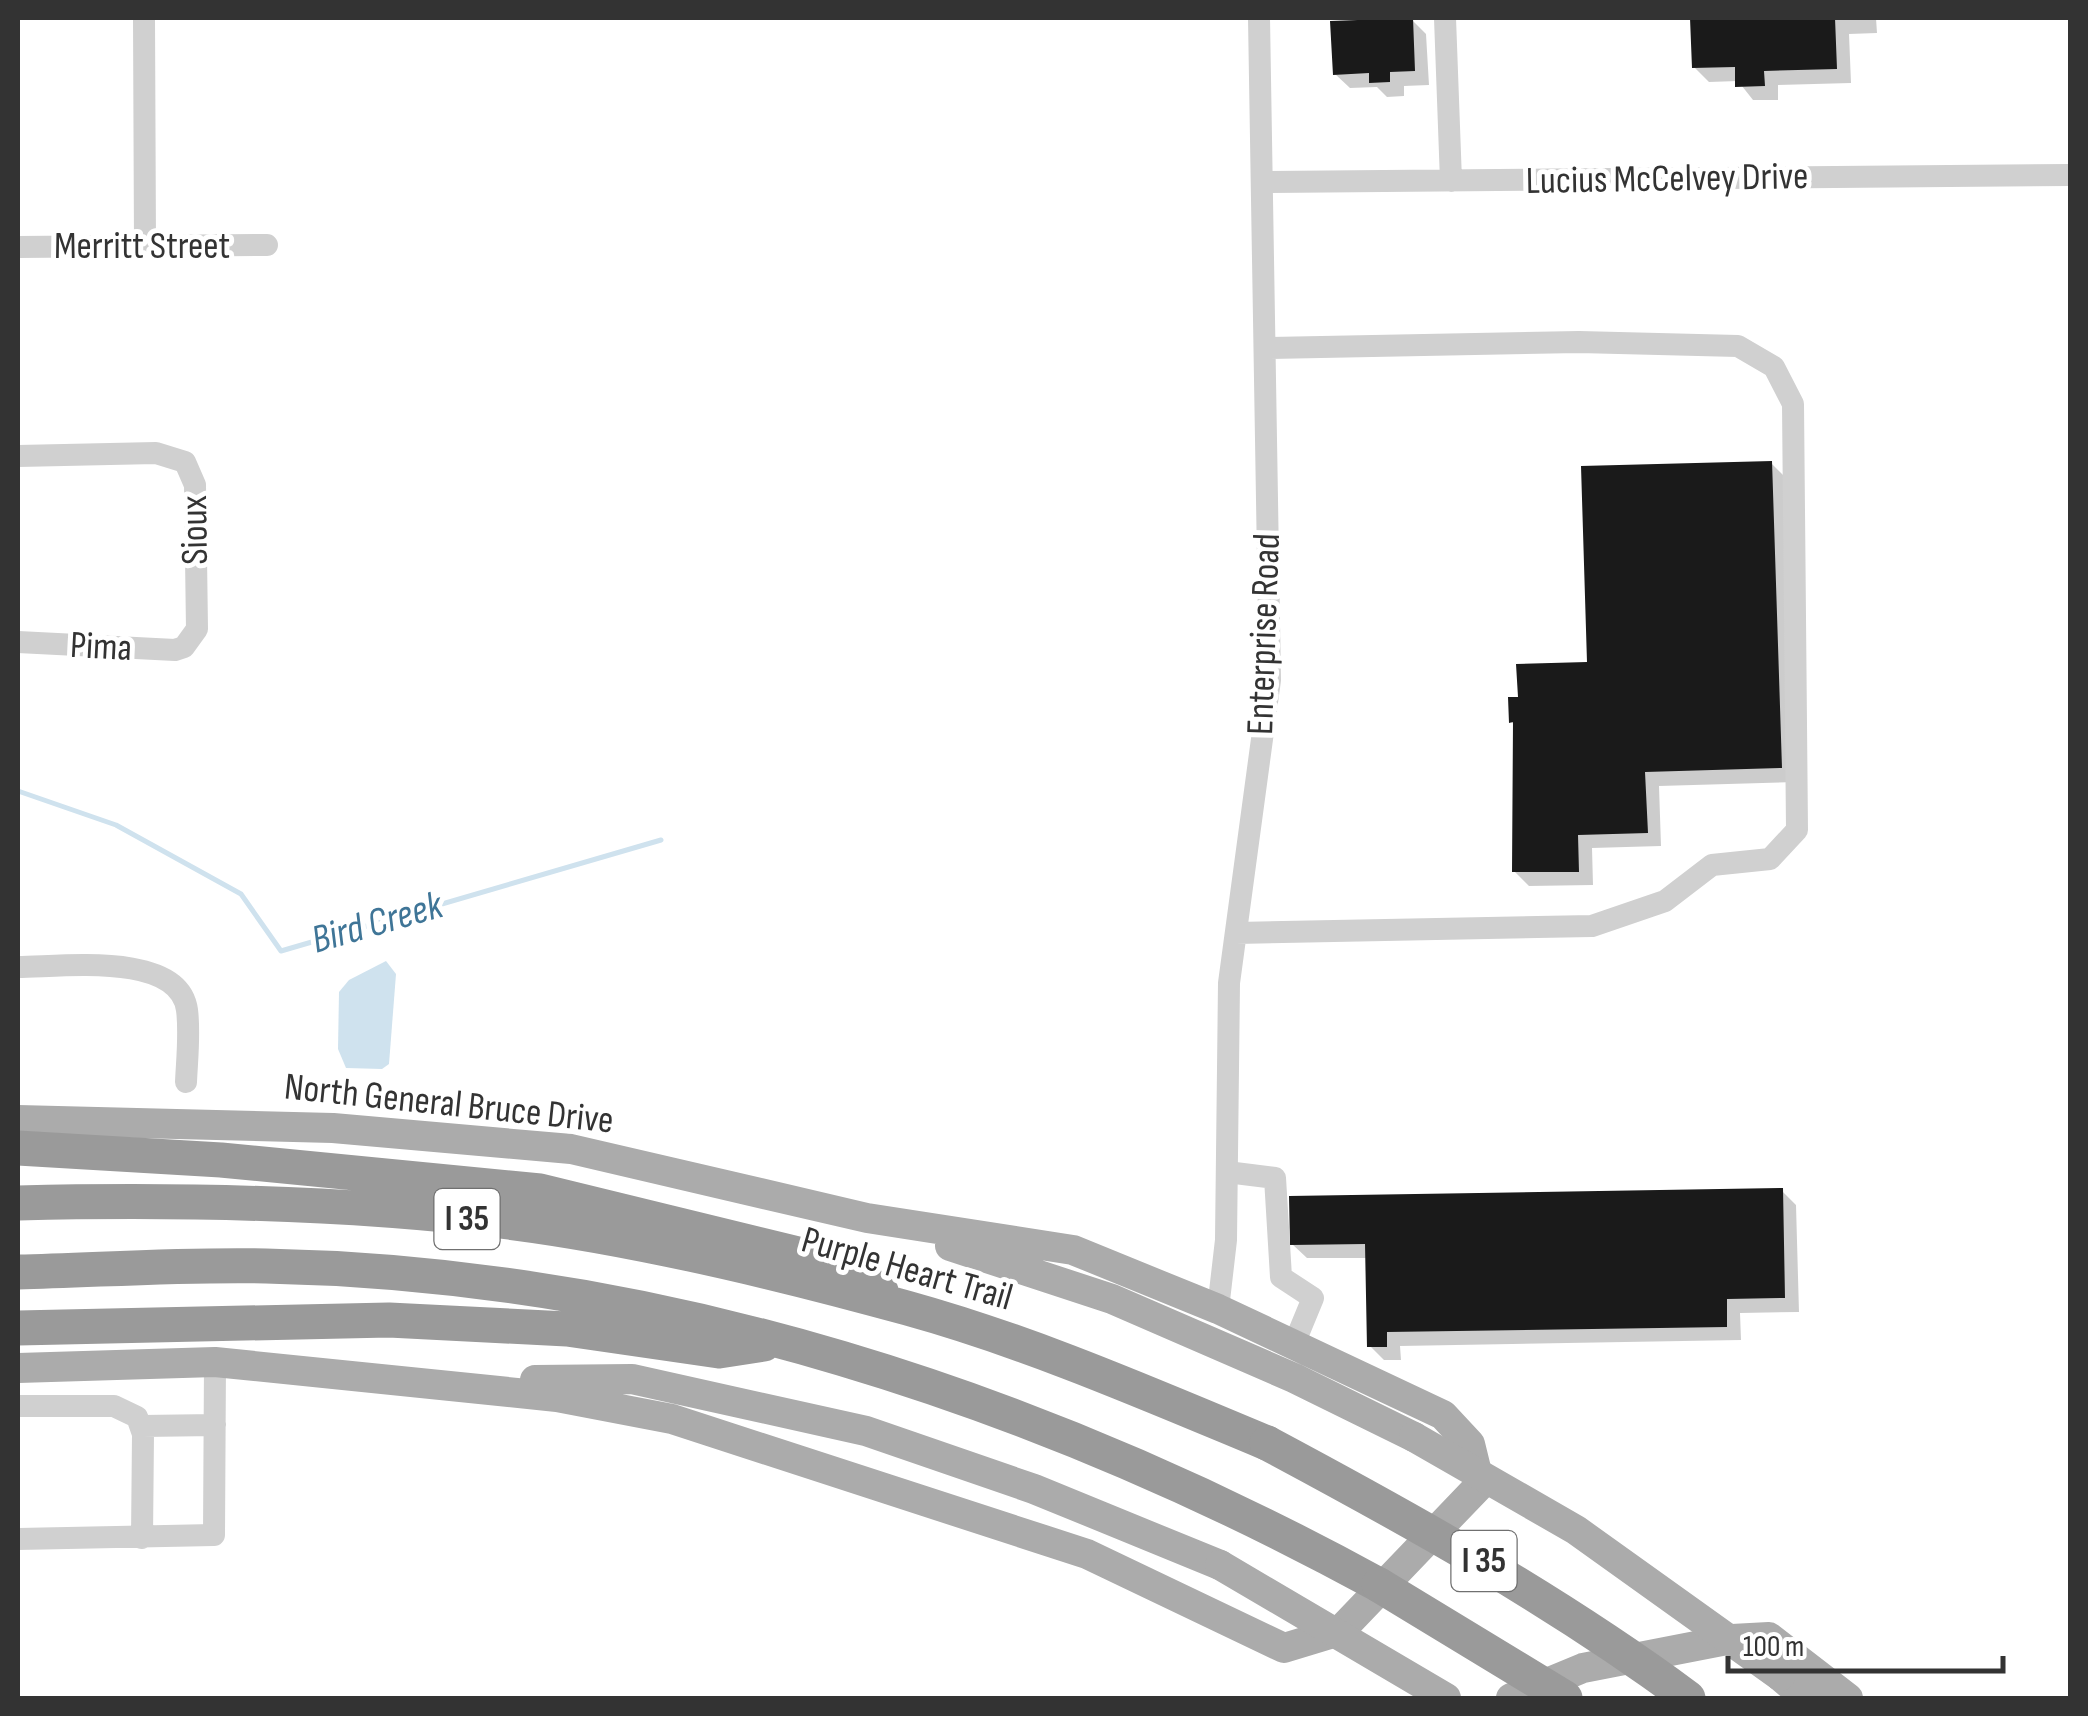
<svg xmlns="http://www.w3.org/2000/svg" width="2088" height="1716" viewBox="0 0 2088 1716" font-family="'Sofia Sans Condensed',sans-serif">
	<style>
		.water { fill: #cfe2ee }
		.shadow { fill: #0003 }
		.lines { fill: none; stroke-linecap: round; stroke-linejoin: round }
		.stream { stroke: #cfe2ee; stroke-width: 5 }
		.building { fill: #1a1a1a }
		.minor { stroke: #d0d0d0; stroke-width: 22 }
		.major { stroke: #ababab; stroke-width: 30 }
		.highway { stroke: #9a9a9a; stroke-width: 35 }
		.major-bridge { stroke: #ababab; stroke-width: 30 }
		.highway-bridge { stroke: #9a9a9a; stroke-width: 35 }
		.labels { text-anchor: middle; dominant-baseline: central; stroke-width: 10; stroke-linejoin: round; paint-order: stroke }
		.shield { fill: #fff; stroke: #707070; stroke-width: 2.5 }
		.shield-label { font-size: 35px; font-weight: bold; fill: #333 }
		.street-label { font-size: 38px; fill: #333; stroke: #fff }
		.water-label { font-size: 40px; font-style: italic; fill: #3f7597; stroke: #fff }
	</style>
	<rect width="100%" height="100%" fill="#fff"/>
	<!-- water -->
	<path class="water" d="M386,961L396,974L389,1064L382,1069L346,1068L338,1049L339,992L349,980Z"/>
	<!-- shadow -->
	<path class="shadow" d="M1369,18H1410L1426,34L1429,85L1404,86V96L1387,97L1377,87L1350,88L1335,74L1373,21Z
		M1692,18H1876L1877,33L1849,34L1851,83L1778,85V100H1753L1738,81L1709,82L1694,67Z
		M1771,463L1786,478L1795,782L1659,786L1661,846L1592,848L1593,885L1529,886L1514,871L1515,725L1511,722L1520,699L1590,664Z
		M1782,1191L1796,1205L1799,1312L1740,1313L1741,1340L1400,1346L1401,1360H1384L1370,1346L1368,1258H1307L1292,1244Z"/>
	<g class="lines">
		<!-- stream -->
		<path class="stream" d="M18,791L116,825L241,894L281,951L661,840"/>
	</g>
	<!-- building -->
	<path class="building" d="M1413,18L1415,71L1390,72V82L1369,83V73L1333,75L1330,21Z
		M1690,18H1835L1837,69L1764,71L1765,86L1735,87V67L1692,68Z
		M1772,461L1782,768L1645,772L1648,833L1578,835L1579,872H1512L1513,722L1509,723L1508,697H1518L1516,664L1587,662L1581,466Z
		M1783,1188L1785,1298L1727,1299V1327L1387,1332V1347H1367L1365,1244L1290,1245L1289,1196Z"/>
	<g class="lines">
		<!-- minor -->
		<path class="minor" d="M144,18L145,246
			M1445,18L1451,181
			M1263,182L2070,175
			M18,247L267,245
			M18,456L156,453L185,462L195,485L197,629L184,647L175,650L18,642
			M1236,933L1592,926L1665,901L1712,865L1770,859L1797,830L1793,404L1774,367L1738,346L1579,342L1265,348
			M18,967C61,967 179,951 187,1010C190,1033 187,1059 186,1082
			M1227,1172L1275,1178L1281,1277L1313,1298L1294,1344
			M1218,1309L1226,1240L1229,983L1270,680L1259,18
			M18,1406H114L137,1417L143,1434L142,1538
			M142,1426L215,1425
			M18,1539L214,1535L215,1362"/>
		<!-- major -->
		<path class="major" d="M18,1120L333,1128L571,1149L867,1218L1073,1250L1218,1309L1443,1415L1470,1444L1480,1485L1340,1631L1284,1648L1087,1554L672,1419L557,1397L215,1362L18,1368
			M950,1246L1112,1299L1294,1378L1414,1437
			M535,1380L632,1379L866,1431L1034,1489L1220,1565
			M1780,1676L1806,1698
			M1511,1698L1583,1668L1732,1639L1769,1637L1848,1698"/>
		<!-- highway -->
		<path class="highway" d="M18,1148L221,1160L540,1191L835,1263L881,1291
			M18,1203C180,1199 346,1202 508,1222C641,1239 777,1272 907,1308C1030,1342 1149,1394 1267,1443
			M18,1272C100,1270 184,1264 266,1266C659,1274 1037,1398 1379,1585
			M18,1328L389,1320L567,1329L719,1351L764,1344"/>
		<!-- major-bridge -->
		<path class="major-bridge" d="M1414,1437L1576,1530L1780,1676
			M1220,1565L1446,1698"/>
		<!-- highway-bridge -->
		<path class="highway-bridge" d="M1267,1443C1413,1521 1555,1600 1688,1698
			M1379,1585L1565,1698"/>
	</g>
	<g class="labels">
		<!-- shield labels -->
		<g class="shield">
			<rect x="434.5" y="1189" width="65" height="60" rx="8"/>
			<rect x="1451.5" y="1531" width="65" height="60" rx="8"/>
		</g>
		<g class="shield-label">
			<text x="467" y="1219">I 35</text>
			<text x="1484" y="1561">I 35</text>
		</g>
		<!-- street labels -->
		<g class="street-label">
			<text transform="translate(1667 179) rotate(-1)">Lucius McCelvey Drive</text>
			<text x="142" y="246">Merritt Street</text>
			<text transform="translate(195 530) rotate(-91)">Sioux</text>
			<text transform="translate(1264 634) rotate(-88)">Enterprise Road</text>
			<text transform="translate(101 647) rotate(3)">Pima</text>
			<text transform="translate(449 1104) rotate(6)">North General Bruce Drive</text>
			<text transform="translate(907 1269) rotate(16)">Purple Heart Trail</text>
		</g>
		<!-- water labels -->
		<g class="water-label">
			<text transform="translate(377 923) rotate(-16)">Bird Creek</text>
		</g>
	</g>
	<!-- border -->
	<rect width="2088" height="1716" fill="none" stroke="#333333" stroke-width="40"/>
	<!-- scale -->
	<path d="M1728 1656v15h275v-15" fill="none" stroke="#333333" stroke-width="5"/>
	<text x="1743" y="1656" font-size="30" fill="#333333" stroke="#ffffff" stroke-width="8" paint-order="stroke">100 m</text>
</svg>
